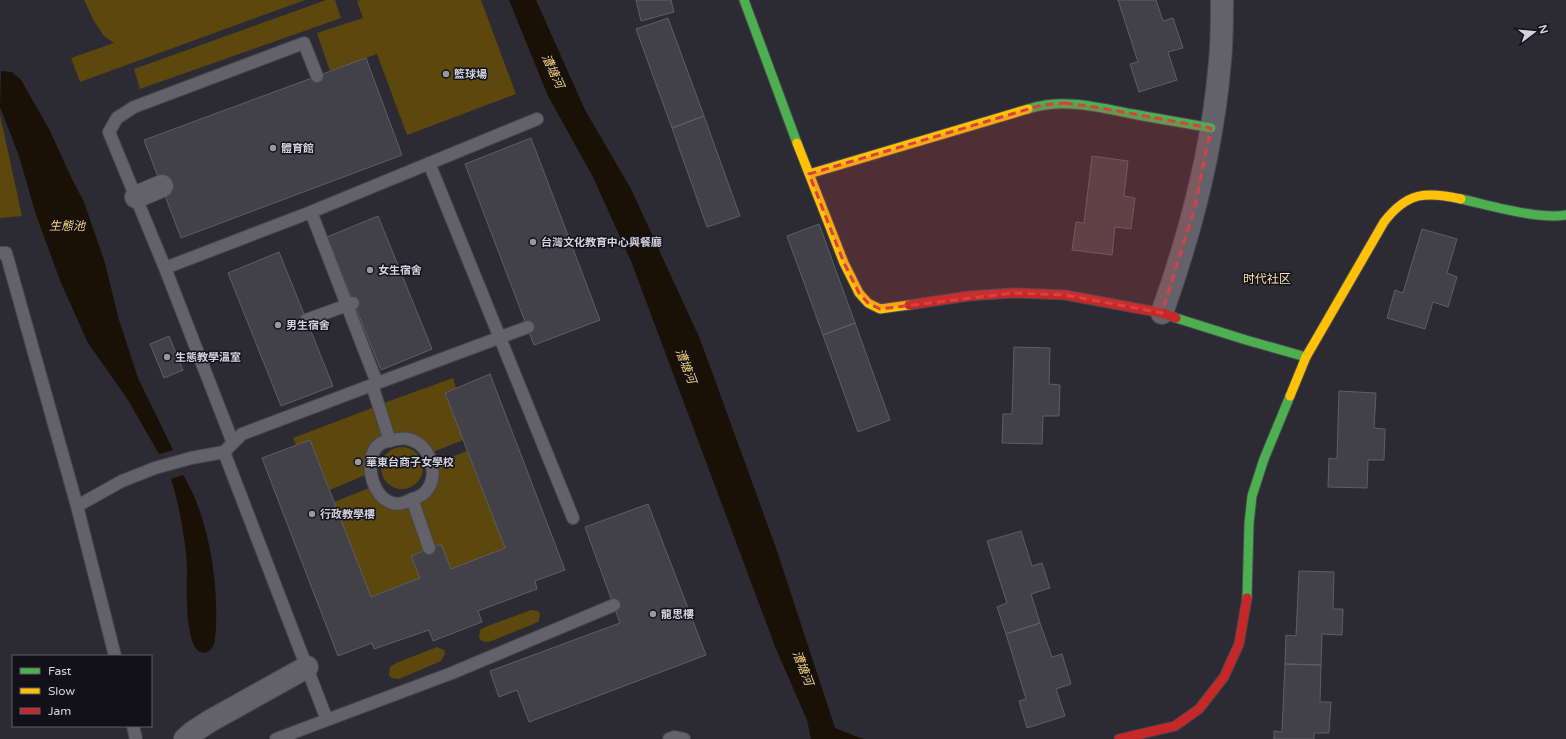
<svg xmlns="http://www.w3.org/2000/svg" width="1566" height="739" viewBox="0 0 1566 739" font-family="'Varela Round','Noto Sans SC',sans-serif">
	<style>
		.green { fill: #5c470d }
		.water { fill: #1a1005 }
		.building { fill: #424148; stroke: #5e5e66 }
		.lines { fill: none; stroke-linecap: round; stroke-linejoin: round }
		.lane-casing { stroke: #47474e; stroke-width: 14 }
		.street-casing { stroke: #47474e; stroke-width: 24 }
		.fast-casing { stroke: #47474e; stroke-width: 11 }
		.slow-casing { stroke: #47474e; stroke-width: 11 }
		.jam-casing { stroke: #47474e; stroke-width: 11 }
		.lane { stroke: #63626a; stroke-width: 12 }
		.street { stroke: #63626a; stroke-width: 22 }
		.fast { stroke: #4caf50; stroke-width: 9 }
		.slow { stroke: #ffc107; stroke-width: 9 }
		.jam { stroke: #c62828; stroke-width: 9 }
		.marked { fill: #d64243; fill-opacity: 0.2; stroke: #d64243; stroke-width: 3; stroke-dasharray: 8 5; stroke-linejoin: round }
		.poi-dot { fill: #9998a2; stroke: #121119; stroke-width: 1.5 }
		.labels { text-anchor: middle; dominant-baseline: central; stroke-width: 3; stroke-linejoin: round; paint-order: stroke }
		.poi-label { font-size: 11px; font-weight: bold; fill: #d3d3de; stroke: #121119; text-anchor: start }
		.water-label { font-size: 12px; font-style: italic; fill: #f7ce79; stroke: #121119 }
		.neighbourhood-label { font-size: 12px; fill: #fde1a7; stroke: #121119 }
	</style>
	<rect width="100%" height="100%" fill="#2c2b34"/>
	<!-- green -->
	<path class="green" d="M84,0H305L80,82L71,58L114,43L104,36L94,21Z
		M326,0H335L341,18L140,89L134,69Z
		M360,0H481L516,94L407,135L377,54L330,71L317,33L363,18L357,1Z
		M0,115L22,216L0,218Z
		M453,378L456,388L445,393L463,440L428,454L397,440L384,403Z
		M372,408L384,442L370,473L330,490L310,440L296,445L293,438Z
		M381 468a21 21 0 1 1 42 0a21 21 0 1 1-42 0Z
		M467,451L505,548L451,569L441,544L435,546L417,498L433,464Z
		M374,486L379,496L407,502L425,550L411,556L420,578L371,597L334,502Z
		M531,610L538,611L540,614L539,621L536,623L489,642L482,641L479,638L480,630L485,627Z
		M437,647L444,650L445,654L441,661L399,679L392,678L389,675L390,667L396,663Z"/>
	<!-- water -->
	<path class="water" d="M509,0H536L585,110L631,189L700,339L776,548L835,728L863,739H811L807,720L776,649L631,261L593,177L548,96Z
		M1,71L12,72L21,80L49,129L72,179L84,202L105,263L119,320L138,378L173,450L159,454L128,400L88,343L61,283L36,215L19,156L0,107Z
		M183,475C210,518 220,590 215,640C214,645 212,650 207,652C183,661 187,581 187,570C187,562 186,553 185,545C182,523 178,501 171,479Z"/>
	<!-- building -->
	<path class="building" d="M636,0H671L674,12L641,21Z
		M1118,0H1156L1163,21L1173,18L1183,48L1168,52L1177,80L1139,92L1130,64L1138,62Z
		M668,18L704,116L672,128L636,29Z
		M366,58L402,155L181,238L144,140Z
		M704,116L740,216L707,227L672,128Z
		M531,138L600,320L534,345L465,164Z
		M1092,156L1128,161L1124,196L1135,198L1131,229L1115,227L1112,255L1072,250L1076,222L1084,223Z
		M378,216L432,349L381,370L327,237Z
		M819,224L855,323L823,335L787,236Z
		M1422,229L1457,239L1447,273L1457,277L1448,307L1433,302L1425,329L1387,318L1395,290L1403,293Z
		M279,252L333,386L281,406L228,273Z
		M855,323L890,420L858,432L823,335Z
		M169,336L183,370L164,378L150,344Z
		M1014,347L1050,348L1049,384L1060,385L1059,416H1043L1042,444L1002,443L1003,414H1012Z
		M490,374L565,570L535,581L537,589L478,611L482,622L433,641L429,630L374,649L372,643L338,656L262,458L310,440L371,597L420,578L411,556L441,544L451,569L505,548L445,393Z
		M1339,391L1376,393L1374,428L1385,429L1384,460H1368L1367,488L1328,487L1329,458L1337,459Z
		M648,504L706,655L529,722L517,690L499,697L490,671L620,623L585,527Z
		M1021,531L1032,566L1042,563L1050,588L1031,594L1040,623L1006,634L997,607L1007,603L987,541Z
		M1299,571L1334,572L1333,609H1343L1342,635L1322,634L1321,665L1285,664L1286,635L1296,636Z
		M1040,623L1052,657L1062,654L1071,684L1056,689L1065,716L1027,728L1019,701L1026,699L1006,634Z
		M1285,664L1321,665L1320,702H1331L1329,733H1314V739H1274V731L1282,732Z"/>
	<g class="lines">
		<!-- lane casing -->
		<g class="lane-casing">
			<path id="lane" d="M429,163L573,518
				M0,253H6L77,506L122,481L155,468L191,458L224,452L242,434L372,385
				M165,268L109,132L117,118L134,107L304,43L317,76
				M306,320L353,303
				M377,383L311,212L537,119
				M390,441L372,385L528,327
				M233,443L165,268L311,212
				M224,452L327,720
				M412,499C373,523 355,447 387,441C393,440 402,437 408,439C437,445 443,493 412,499L429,548
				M77,506L115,656
				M133,726L136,739
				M276,739L452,673L614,605
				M669,739L674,737L684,739"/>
		</g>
		<!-- street casing -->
		<g class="street-casing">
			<path id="street" d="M136,197L162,186
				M1162,313C1191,232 1213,147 1220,61C1222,41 1222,20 1222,0
				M185,739L193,732L210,721L307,667"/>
		</g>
		<!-- fast casing -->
		<g class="fast-casing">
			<path id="fast" d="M744,0L797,143
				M1028,109C1064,98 1097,107 1133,114C1159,119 1185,123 1211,128
				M1461,199C1489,205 1539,220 1566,215
				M1176,318L1246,340L1306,357
				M1247,598L1249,524L1252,496L1264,459L1290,396"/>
		</g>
		<!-- slow casing -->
		<g class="slow-casing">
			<path id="slow" d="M797,143L844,263L859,293L868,303L880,309L909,305
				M809,174L1028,109
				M1290,396L1306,357L1384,222C1407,192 1426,191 1461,199"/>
		</g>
		<!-- jam casing -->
		<g class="jam-casing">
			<path id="jam" d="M909,305L969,296L1013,293L1065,295L1162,313L1176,318
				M1119,739L1175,726L1199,709L1224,677L1239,644L1247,598"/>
		</g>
		<!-- lane -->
		<use href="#lane" class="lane"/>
		<!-- street -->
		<use href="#street" class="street"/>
		<!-- fast -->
		<use href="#fast" class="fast"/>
		<!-- slow -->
		<use href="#slow" class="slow"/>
		<!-- jam -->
		<use href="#jam" class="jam"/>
	</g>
	<!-- marked area -->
	<path class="marked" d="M1065,103L1101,108L1211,128L1195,207L1162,313L1065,295L1013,293L880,309L868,303L859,293L844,263L809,174L1042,105Z"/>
	<!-- markers -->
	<g class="poi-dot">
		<circle cx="446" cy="74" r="4"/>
		<circle cx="273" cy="148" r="4"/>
		<circle cx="533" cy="242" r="4"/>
		<circle cx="370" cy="270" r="4"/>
		<circle cx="278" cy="325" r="4"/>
		<circle cx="167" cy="357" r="4"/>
		<circle cx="358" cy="462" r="4"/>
		<circle cx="312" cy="514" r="4"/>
		<circle cx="653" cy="614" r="4"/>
	</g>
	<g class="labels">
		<!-- poi labels -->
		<g class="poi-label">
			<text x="454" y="74">籃球場</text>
			<text x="281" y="148">體育館</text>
			<text x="541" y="242">台灣文化教育中心與餐廳</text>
			<text x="378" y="270">女生宿舍</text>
			<text x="286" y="325">男生宿舍</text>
			<text x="175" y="357">生態教學溫室</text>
			<text x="366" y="462">華東台商子女學校</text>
			<text x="320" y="514">行政教學樓</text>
			<text x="661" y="614">龍思樓</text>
		</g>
		<!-- water labels -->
		<g class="water-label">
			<text transform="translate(553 71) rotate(65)">漕塘河</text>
			<text x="67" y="226">生態池</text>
			<text transform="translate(686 366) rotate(69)">漕塘河</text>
			<text transform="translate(803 668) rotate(69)">漕塘河</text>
		</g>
		<!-- neighbourhood labels -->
		<g class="neighbourhood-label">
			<text x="1267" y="279">时代社区</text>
		</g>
	</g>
	<!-- legend -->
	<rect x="12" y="655" width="140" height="72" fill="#121119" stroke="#5f5f68"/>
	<rect x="20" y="668" width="20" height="6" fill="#4caf50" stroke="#5f5f68"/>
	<text x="48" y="675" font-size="12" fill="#d3d3de">Fast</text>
	<rect x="20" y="688" width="20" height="6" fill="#ffc107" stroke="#5f5f68"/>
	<text x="48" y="695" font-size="12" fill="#d3d3de">Slow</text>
	<rect x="20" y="708" width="20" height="6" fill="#c62828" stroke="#5f5f68"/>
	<text x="48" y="715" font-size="12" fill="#d3d3de">Jam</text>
	<!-- north arrow -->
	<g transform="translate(1534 32) rotate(74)" stroke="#121119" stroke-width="3" paint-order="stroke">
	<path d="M0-3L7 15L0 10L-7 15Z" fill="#d3d3de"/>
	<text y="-6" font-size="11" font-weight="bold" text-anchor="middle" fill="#d3d3de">N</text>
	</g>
</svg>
